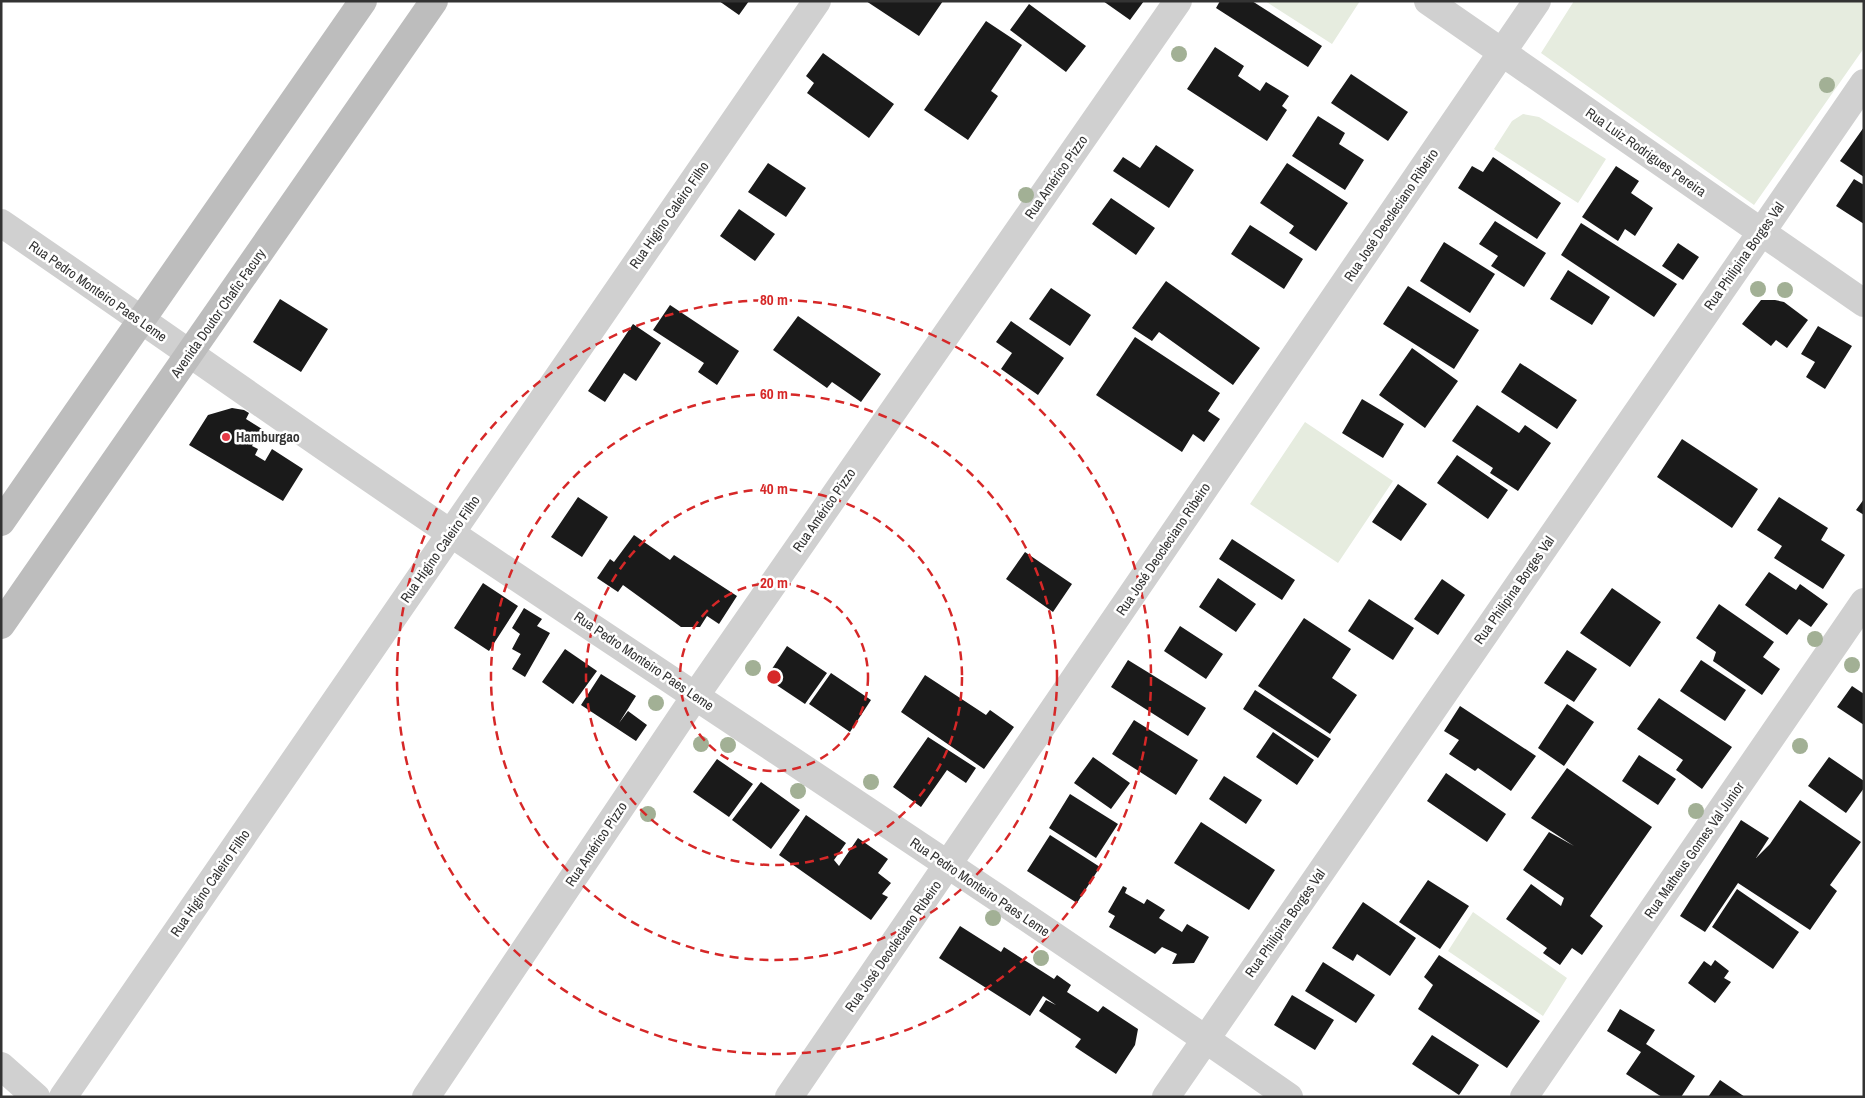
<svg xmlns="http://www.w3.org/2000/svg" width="1865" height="1098" viewBox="0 0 1865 1098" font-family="'Archivo Narrow',sans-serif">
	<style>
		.green { fill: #e6ecdf }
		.building { fill: #1a1a1a }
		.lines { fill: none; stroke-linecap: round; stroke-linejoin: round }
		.street { stroke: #d0d0d0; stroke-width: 28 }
		.secondary { stroke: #bdbdbd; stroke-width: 28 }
		.tree { fill: #a2b095 }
		.ring { fill: none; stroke: #d62828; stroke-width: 2.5; stroke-dasharray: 9 6 }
		.poi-dot { fill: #e63946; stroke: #fff; stroke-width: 2 }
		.labels { text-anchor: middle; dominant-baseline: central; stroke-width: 5; stroke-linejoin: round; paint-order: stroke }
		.street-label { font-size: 14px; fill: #333; stroke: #fff }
		.poi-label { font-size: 14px; font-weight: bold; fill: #333; stroke: #fff; text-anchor: start }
		.centre { fill: #d62828; stroke: #fff; stroke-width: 2.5 }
		.ring-label { font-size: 15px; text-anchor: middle; font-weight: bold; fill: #d62828; stroke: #fff; stroke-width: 5; stroke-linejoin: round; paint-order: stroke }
	</style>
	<rect width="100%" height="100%" fill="#fff"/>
	<!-- green -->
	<path class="green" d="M1265,1H1360L1332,44Z
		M1574,1H1864V48L1754,205L1541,53Z
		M1523,114L1539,117L1606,159L1578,203L1494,149L1512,121Z
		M1305,422L1393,481L1338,563L1250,504Z
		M1473,912L1567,978L1543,1016L1448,951Z"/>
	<!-- building -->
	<path class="building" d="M719,1H749L739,15Z
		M866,1H943L919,36Z
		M1103,1H1144L1130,20Z
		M1220,1H1252L1322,46L1308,67L1216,8Z
		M1029,4L1086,46L1066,72L1010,30Z
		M986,21L1022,45L991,91L998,96L968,140L924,110Z
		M1215,47L1244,66L1238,76L1260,91L1266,82L1289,96L1282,106L1287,110L1267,141L1187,89Z
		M823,53L894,104L869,138L807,93L814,83L806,76Z
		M1351,74L1408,112L1388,141L1331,103Z
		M1318,116L1345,133L1339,144L1364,160L1345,190L1292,156Z
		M1864,127V177L1840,161Z
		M1156,145L1194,170L1169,208L1113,171L1123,157L1140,168Z
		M1493,157L1561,203L1537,239L1458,188L1472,166L1483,172Z
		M768,163L806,188L786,217L748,192Z
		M1287,163L1348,203L1316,251L1289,233L1294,226L1260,203Z
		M1616,166L1639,181L1631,193L1653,208L1635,236L1625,229L1618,241L1582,217Z
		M1854,179L1864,185V224L1836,206Z
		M1111,198L1155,228L1136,255L1092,224Z
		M739,209L775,234L755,261L720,236Z
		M1495,221L1546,253L1524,287L1491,266L1498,256L1479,244Z
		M1581,223L1677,284L1654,317L1561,255Z
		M1250,225L1303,259L1284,289L1231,254Z
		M1444,242L1495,274L1470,313L1420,281Z
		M1678,243L1699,257L1683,280L1662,266Z
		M1568,270L1610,297L1592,325L1550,299Z
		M1166,281L1260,348L1233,385L1159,332L1152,341L1132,328Z
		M1408,286L1479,330L1454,369L1383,324Z
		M1051,288L1091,315L1070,346L1029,319Z
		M280,299L328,329L301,372L253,342Z
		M1761,300H1775L1784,302L1808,320L1787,348L1776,340L1771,346L1742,324Z
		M670,305L739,351L717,385L698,372L704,363L653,330Z
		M798,316L881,374L861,402L832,382L827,388L773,350Z
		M1011,321L1064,358L1038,395L1001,369L1012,353L996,342Z
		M633,324L661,343L636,381L624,373L605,402L588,391Z
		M1818,326L1852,346L1825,389L1806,377L1815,362L1801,354Z
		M1135,337L1220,393L1208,411L1220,419L1204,442L1193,434L1182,452L1096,395Z
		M1412,348L1458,381L1425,428L1379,395Z
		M1520,363L1577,400L1557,429L1501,392Z
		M1362,399L1404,424L1383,458L1342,433Z
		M1477,405L1519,433L1525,425L1551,443L1518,491L1490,473L1493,468L1452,441Z
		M232,408L244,410L249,413L246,419L262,429L252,446L258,449L255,455L265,461L272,449L303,469L283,501L189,445L208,415Z
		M1682,439L1758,489L1732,528L1657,477Z
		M1457,455L1508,490L1488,519L1437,483Z
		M1398,484L1427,504L1401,541L1372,522Z
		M578,497L608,517L582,557L551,537Z
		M1779,497L1828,528L1821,540L1845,555L1823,589L1774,558L1782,546L1757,530Z
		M1864,499V515L1856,510Z
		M634,535L670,560L674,555L737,596L719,624L707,616L700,627H681L623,585L618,592L597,578L610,559L614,562Z
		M1232,539L1295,580L1282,600L1219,559Z
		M1025,552L1072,584L1053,612L1006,579Z
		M1769,572L1796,590L1800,584L1828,604L1811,627L1799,619L1787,635L1745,605Z
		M1218,578L1256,604L1236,632L1199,607Z
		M1442,579L1465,595L1438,635L1414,619Z
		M483,583L518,606L489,651L454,628Z
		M1612,588L1661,622L1630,667L1580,633Z
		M1369,599L1414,628L1393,660L1348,631Z
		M1719,604L1774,642L1763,657L1780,669L1762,695L1713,661L1716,652L1696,638Z
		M524,608L542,619L537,626L550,633L525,677L512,669L521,654L512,649L520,634L512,628Z
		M1304,618L1351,649L1332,678L1357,695L1330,734L1258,686Z
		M1180,626L1223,654L1206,679L1164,651Z
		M787,646L827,673L805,704L766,678Z
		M565,649L597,671L573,704L542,682Z
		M1567,650L1597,669L1574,702L1544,683Z
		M1128,660L1206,708L1188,736L1111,687Z
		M1701,660L1746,690L1725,721L1680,691Z
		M831,673L871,700L850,732L809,704Z
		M601,674L636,696L619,723L628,711L647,725L636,741L581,705Z
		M925,675L986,715L990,710L1014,727L984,769L901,712Z
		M1852,686L1864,694V725L1837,707Z
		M1255,690L1331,739L1318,758L1243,709Z
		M1659,698L1732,747L1702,789L1676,770L1683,760L1637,729Z
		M1567,704L1594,722L1564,766L1538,748Z
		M1460,706L1536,756L1511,791L1478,768L1475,771L1449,754L1459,740L1444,731Z
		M1134,720L1198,760L1176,795L1112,754Z
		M1273,732L1314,760L1297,785L1256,757Z
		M928,737L976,768L966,783L947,770L921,807L893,787Z
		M1639,755L1676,779L1658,805L1622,781Z
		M1093,757L1130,783L1111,809L1074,783Z
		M1829,757L1864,781V788L1846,813L1808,786Z
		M717,759L753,784L729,817L693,792Z
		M1567,768L1652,827L1590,916L1603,926L1582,955L1572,948L1560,965L1543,953L1547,948L1506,919L1531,884L1561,906L1564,898L1523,870L1549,832L1574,846L1531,818Z
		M1446,773L1506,814L1487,842L1427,801Z
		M1224,776L1262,800L1246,824L1209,799Z
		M761,782L800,810L771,849L732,820Z
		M1070,794L1118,824L1096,858L1049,828Z
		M1800,800L1861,842L1830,885L1837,891L1810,930L1738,883L1705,932L1680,916L1741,820L1769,838L1756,858L1770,844Z
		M806,815L846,843L834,860L839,866L858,838L888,859L878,873L891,883L882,894L888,897L871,920L779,855Z
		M1201,822L1275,870L1249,910L1174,863Z
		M1050,835L1100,867L1077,903L1027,871Z
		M1428,880L1469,906L1440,949L1399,922Z
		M1123,886L1127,888L1125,893L1144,904L1147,899L1165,910L1159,918L1182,932L1187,924L1209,937L1194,963L1172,964L1177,954L1162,947L1155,954L1109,927L1115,916L1108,912Z
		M1737,889L1799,932L1773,969L1712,927Z
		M1363,902L1416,938L1390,976L1357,954L1353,961L1332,948Z
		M960,926L1001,952L1004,947L1054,979L1057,975L1071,985L1067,992L1098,1012L1103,1006L1138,1029L1135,1045L1116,1074L1075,1047L1081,1039L1039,1011L1046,1000L1056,1005L1043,996L1030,1016L939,958Z
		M1439,955L1540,1021L1507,1068L1418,1009L1433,985L1424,977Z
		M1715,960L1729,971L1724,978L1731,982L1715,1003L1688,983L1704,961L1711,966Z
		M1323,962L1375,995L1356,1023L1305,991Z
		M1292,995L1334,1020L1315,1050L1274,1025Z
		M1620,1009L1655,1030L1646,1044L1695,1076L1681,1097H1662L1626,1074L1641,1052L1607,1031Z
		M1432,1035L1479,1065L1459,1095L1412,1064Z
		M1720,1080L1745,1097H1708Z"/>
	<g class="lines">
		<!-- street -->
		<path class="street" d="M1428,1L1864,303
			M1,223C152,326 300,432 452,534C731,721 1013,905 1289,1097
			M1,1066L36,1097
			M63,1097L817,1
			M426,1097L696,695L1178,1
			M789,1097L1537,1
			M1166,1097L1864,83
			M1524,1097L1864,602"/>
		<!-- secondary -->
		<path class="secondary" d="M1,522L363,1
			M1,625L434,1"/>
	</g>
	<!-- trees -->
	<g class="tree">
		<circle cx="1179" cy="54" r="8"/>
		<circle cx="1827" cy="85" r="8"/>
		<circle cx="1026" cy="195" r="8"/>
		<circle cx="1758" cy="289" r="8"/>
		<circle cx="1785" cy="290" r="8"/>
		<circle cx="1815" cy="639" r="8"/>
		<circle cx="1852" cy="665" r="8"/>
		<circle cx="753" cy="668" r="8"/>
		<circle cx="656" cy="703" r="8"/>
		<circle cx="701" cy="744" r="8"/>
		<circle cx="728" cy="745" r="8"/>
		<circle cx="1800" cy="746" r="8"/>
		<circle cx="871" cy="782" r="8"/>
		<circle cx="798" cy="791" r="8"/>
		<circle cx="1696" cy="811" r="8"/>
		<circle cx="648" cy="814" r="8"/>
		<circle cx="993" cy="918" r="8"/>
		<circle cx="1041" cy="958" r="8"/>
	</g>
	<!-- distance rings -->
	<g class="ring">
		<circle cx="774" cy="677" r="94"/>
		<circle cx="774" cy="677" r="188"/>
		<circle cx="774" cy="677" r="283"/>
		<circle cx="774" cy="677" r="377"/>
	</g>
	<!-- markers -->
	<circle class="poi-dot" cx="226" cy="437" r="5"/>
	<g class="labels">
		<!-- street labels -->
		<g class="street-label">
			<text transform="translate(1646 152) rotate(35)">Rua Luiz Rodrigues Pereira</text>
			<text transform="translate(1056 177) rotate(-55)">Rua Américo Pizzo</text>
			<text transform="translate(669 215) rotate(-55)">Rua Higino Caleiro Filho</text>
			<text transform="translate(1391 215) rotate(-56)">Rua José Deocleciano Ribeiro</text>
			<text transform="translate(1744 256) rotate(-55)">Rua Philipina Borges Val</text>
			<text transform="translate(98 291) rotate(35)">Rua Pedro Monteiro Paes Leme</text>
			<text transform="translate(218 313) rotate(-55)">Avenida Doutor Chafic Facury</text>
			<text transform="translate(824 510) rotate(-55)">Rua Américo Pizzo</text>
			<text transform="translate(440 549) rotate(-55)">Rua Higino Caleiro Filho</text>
			<text transform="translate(1163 549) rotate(-56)">Rua José Deocleciano Ribeiro</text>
			<text transform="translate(1514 590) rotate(-55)">Rua Philipina Borges Val</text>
			<text transform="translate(644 661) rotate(34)">Rua Pedro Monteiro Paes Leme</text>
			<text transform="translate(596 844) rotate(-56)">Rua Américo Pizzo</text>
			<text transform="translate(1694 850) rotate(-55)">Rua Matheus Gomes Val Junior</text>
			<text transform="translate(210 883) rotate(-55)">Rua Higino Caleiro Filho</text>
			<text transform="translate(980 887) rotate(34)">Rua Pedro Monteiro Paes Leme</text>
			<text transform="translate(1285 923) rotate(-55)">Rua Philipina Borges Val</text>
			<text transform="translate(893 946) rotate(-55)">Rua José Deocleciano Ribeiro</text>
		</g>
		<!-- poi labels -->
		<g class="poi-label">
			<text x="236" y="437">Hamburgao</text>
		</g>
	</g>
	<circle cx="774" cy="677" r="8" class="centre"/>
	<g class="ring-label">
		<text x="774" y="305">80 m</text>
		<text x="774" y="399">60 m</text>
		<text x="774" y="494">40 m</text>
		<text x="774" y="588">20 m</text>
	</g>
	<!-- border -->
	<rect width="1865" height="1098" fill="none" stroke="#333333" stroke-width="5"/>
</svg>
